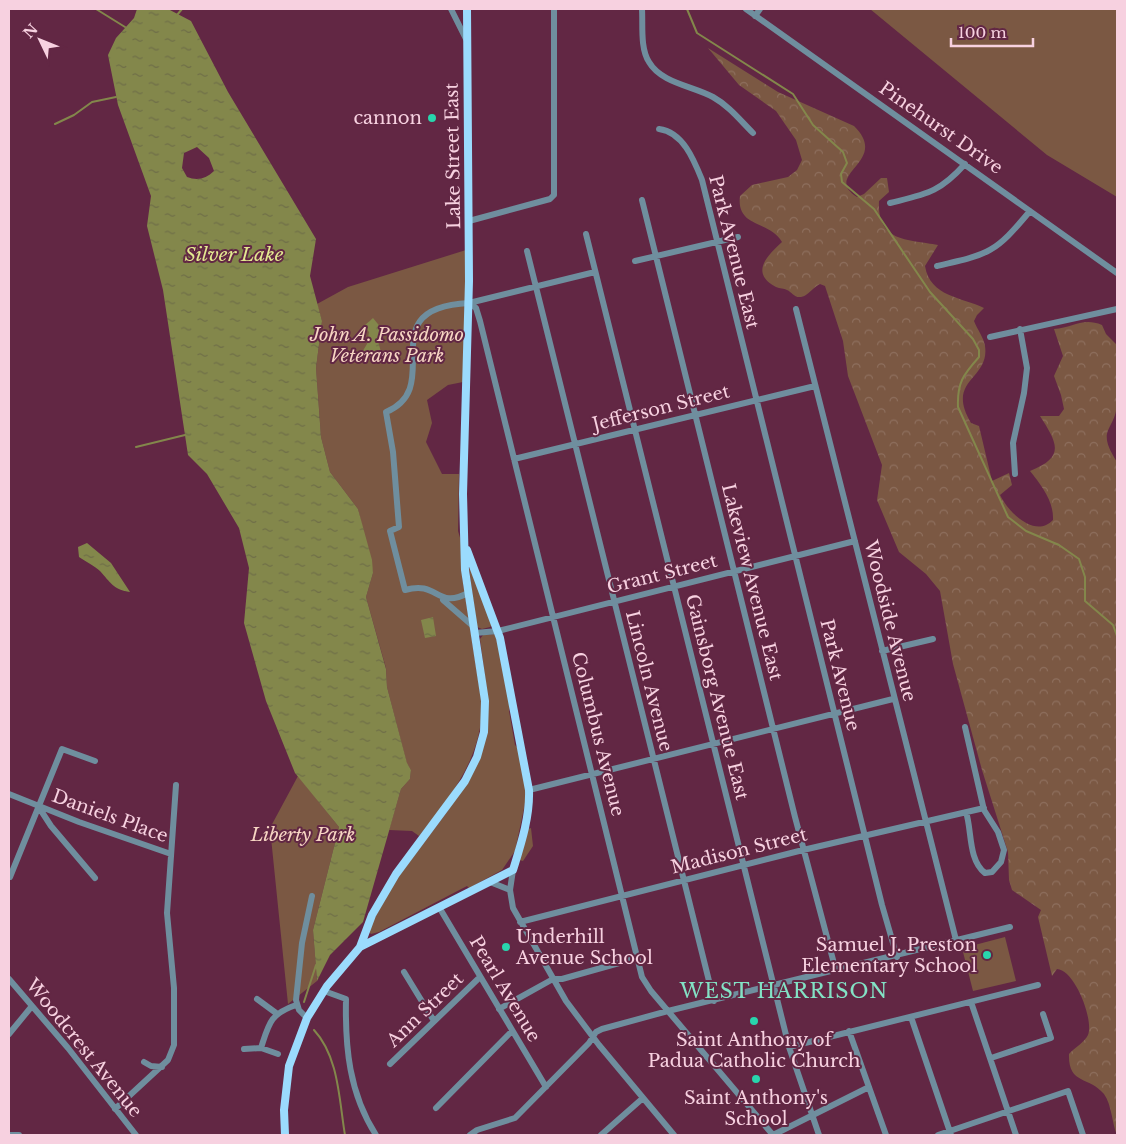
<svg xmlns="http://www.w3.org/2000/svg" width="1126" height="1144" viewBox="0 0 1126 1144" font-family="'Libre Baskerville',serif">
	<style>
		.green { fill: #7b5843 }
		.forest { fill: url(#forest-crowns) }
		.water { fill: url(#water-ripples); fill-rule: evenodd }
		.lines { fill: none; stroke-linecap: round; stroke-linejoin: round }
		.stream { stroke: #83874b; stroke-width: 2 }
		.minor { stroke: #6f8e9e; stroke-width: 6 }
		.major { stroke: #9bdbfd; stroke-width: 8 }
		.poi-dot { fill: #28d5ad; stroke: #622744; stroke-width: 2 }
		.labels { text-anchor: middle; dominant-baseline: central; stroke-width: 4; stroke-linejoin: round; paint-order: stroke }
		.poi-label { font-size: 18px; fill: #f7d1e0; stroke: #622744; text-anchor: end }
		.street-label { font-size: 18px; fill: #f7d1e0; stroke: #622744 }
		.park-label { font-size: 18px; font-style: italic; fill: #f7d6c3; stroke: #622744 }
		.water-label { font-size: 19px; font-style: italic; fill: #e3e990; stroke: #622744 }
		.quarter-label { font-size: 20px; letter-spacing: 1px; fill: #83e2c5; stroke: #622744 }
	</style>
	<defs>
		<pattern id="forest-crowns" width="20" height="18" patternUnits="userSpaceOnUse" patternTransform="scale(1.25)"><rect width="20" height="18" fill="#7b5843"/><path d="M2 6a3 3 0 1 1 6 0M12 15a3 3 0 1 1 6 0" fill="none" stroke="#8e6f5e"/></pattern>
		<pattern id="water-ripples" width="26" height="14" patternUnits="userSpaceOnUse" patternTransform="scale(1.25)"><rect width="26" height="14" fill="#83874b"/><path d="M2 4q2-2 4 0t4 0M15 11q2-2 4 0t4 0" fill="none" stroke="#6f6e48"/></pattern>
	</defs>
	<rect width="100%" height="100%" fill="#622744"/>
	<!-- green -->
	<path class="green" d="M870,9H1117V197L1047,155Z
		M466,250L463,382L448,385L427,400L432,423L426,442L442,474H459L458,531L461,541L462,576L482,705C482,758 451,796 419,836L412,831L389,830L401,789L410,779L411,770L407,764L387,687L386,668L366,597L373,573L358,509L330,472L321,437L316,368L322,321L317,304L348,287Z
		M470,568L492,625L490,627L482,629L477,627L469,569Z
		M494,634L496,636L510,705L509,711L515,745L518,748L527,794L515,851L502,870L469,888L467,886L379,932L371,934L369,932L373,921L396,880L447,812L485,738L488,699L480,639L483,635Z
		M298,776L339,827L313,930L317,981L288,1004L270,828Z
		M531,828L533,846L523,861L519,860L528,829Z
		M1005,937L1016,981L973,991L963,952L967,947Z"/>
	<!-- forest -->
	<path class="forest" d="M708,48L778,92L854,126C891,162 821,174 857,197L864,194L881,178H887L889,192L879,201C877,243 909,239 938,245L925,266C930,297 962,297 984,308L977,315L974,321C977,329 984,338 985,346C990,380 945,379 971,423L979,426L992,481L1009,473L1012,485L1000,495C1008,512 1035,539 1053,520C1054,501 1041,485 1030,471C1065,457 1058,444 1040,416H1059L1064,409L1061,395L1054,376L1063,356L1054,329C1073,328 1082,317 1102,325L1106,334L1117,345C1117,364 1119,384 1117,404C1115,432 1095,428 1117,462V1135C1112,1124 1112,1105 1104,1094C1089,1076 1068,1085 1069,1054C1074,1048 1085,1042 1088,1035C1094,1020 1075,970 1057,969L1052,976L1038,917L1041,910L1012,890L1009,880L1008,852L982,770L953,664L940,591L926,574L899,552L877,500L882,465L848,376L843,341L825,286L820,284C813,287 808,296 801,297C794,298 792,292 787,290C784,288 780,289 776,287C749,273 768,255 782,242C769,220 736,228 740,196L752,185L788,177L797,170L802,160L796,140L776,111L739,85Z"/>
	<!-- water -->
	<path class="water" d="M137,9H168L191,21L228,92L316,239L310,276L322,321L316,368L321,437L330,472L358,509L372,560L373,573L366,597L386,669L387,687L407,763L411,770L410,779L401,789L363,922L330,955L317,981L313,930L339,827L295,773L266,701L244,623L249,568L239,528L207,474L188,455L163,290L147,226L151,196L118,105L108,55L116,38L134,18ZM197,147L209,158L214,171C206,179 197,181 187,177L182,168L184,153Z
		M373,318L386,334L378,341L382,356L370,357L361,354L367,344L369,332L364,326Z
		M87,543L111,563L130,592C114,590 110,582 100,571C95,566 86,562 79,557L78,547Z
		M433,617L436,636L425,638L421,620Z"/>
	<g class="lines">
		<!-- stream -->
		<path class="stream" d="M96,9L125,27
			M687,9L697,33L793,94L813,125L843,152L847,163L841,174L842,182L874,209L930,292L973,339L979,350V357C963,375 957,383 958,407L1008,517L1026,531L1059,545L1079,559L1085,577V601L1113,625L1117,636
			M177,15L182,9
			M55,124L74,115L92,102L116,97
			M136,447L185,435
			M304,1002L316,965
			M314,1030C339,1057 339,1100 345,1135"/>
		<!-- minor -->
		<path class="minor" d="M451,9L466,39
			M642,9C643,25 640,48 649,62C661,83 693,86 713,97C729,106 740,120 753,133
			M746,9L1117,273
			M755,16L760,9
			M659,129C683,132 694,160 702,180L882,905L897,957
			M642,200L795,817L836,971
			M890,203C926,194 939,193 965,164
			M469,221L550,199L554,195V9
			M586,234L789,1047L819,1135
			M527,251L714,1001
			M635,261L738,237
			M937,266C990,254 995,253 1030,211
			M469,303L476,308L480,321L642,977L651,991L773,1135
			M796,309L956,940
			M990,337L1117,309
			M514,459L815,386
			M1015,474L1013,443L1024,393L1027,368L1020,329
			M468,593C436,610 439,580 405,590L390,531L399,527L393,452L386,412C448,386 368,308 469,303L595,272
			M443,600L474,627
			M475,633L498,631L855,541
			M882,651L933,639
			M965,727L984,810L998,832L1004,850L1001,862L992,872L985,873C968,860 972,830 966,812
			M529,790L893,699
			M9,794L79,822L171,854
			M38,806L51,826L95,878
			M513,870L510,890L513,908L566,1001L599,1045L674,1135
			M10,877L62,749L95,761
			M490,882L510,890
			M439,907L546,1087
			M520,922L803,850L984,808
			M404,972L434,1021
			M9,979L68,1048L136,1135
			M324,991L346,999C345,1047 349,1093 376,1135
			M257,999L276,1013
			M971,1002L1016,1135
			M499,1009L553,979H562L637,958
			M911,1017L951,1135
			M307,1018L299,1010L296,1000L302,943L312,896
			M849,1031L886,1135
			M9,1034L32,1006
			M789,1047L1038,985
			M261,1048C269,1023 270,1014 296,1005
			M244,1049L261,1048L278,1054
			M991,1058L1051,1038L1043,1014
			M144,1062L151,1066L162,1067
			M390,1064L480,977
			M436,1108L512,1031
			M115,1109L168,1060L174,1045V988L167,913L176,785
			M10,1135H19
			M470,1135L477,1130L515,1118L589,1043L596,1032L602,1029L668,1011L1010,927
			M601,1135L643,1098
			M773,1135L869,1087
			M938,1135L1068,1091L1083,1135"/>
		<!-- major -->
		<path class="major" d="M360,947L513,870C521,844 530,817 529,790L500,638L467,550
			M285,1135L284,1110L289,1066L307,1018L327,986L360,947L372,915L396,874L465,781L477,757L484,732L485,701L465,570L463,494L469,281L467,9"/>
	</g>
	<!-- markers -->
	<g class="poi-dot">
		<circle cx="432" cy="118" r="5"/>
		<circle cx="506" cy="947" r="5"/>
		<circle cx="987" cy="955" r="5"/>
		<circle cx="754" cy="1021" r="5"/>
		<circle cx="756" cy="1079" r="5"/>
	</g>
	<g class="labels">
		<!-- poi labels -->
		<g class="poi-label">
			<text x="422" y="118">cannon</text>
			<text x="516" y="937" text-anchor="start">Underhill<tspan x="516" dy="21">Avenue School</tspan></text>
			<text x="977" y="945">Samuel J. Preston<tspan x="977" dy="21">Elementary School</tspan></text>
			<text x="754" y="1040" text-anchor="middle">Saint Anthony of<tspan x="754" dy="21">Padua Catholic Church</tspan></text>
			<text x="756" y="1098" text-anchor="middle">Saint Anthony's<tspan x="756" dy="21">School</tspan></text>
		</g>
		<!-- street labels -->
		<g class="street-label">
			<text transform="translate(941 128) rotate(35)">Pinehurst Drive</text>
			<text transform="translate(453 156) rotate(-91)">Lake Street East</text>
			<text transform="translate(734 252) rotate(76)">Park Avenue East</text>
			<text transform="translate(661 408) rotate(-14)">Jefferson Street</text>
			<text transform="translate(662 574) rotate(-14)">Grant Street</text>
			<text transform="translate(752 582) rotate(76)">Lakeview Avenue East</text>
			<text transform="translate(890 621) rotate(76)">Woodside Avenue</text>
			<text transform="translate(840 675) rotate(76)">Park Avenue</text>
			<text transform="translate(649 681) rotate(76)">Lincoln Avenue</text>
			<text transform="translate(717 697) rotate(76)">Gainsborg Avenue East</text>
			<text transform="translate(598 734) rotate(76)">Columbus Avenue</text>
			<text transform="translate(110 816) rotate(20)">Daniels Place</text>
			<text transform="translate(739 851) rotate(-14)">Madison Street</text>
			<text transform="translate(505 989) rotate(59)">Pearl Avenue</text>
			<text transform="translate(425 1010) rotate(-44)">Ann Street</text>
			<text transform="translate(84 1048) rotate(51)">Woodcrest Avenue</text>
		</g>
		<!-- park labels -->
		<g class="park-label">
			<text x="387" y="335">John A. Passidomo<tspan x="387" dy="21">Veterans Park</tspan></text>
			<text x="303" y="835">Liberty Park</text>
		</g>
		<!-- water labels -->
		<g class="water-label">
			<text x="234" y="254">Silver Lake</text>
		</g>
		<!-- quarter labels -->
		<g class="quarter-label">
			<text x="784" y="991">WEST HARRISON</text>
		</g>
	</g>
	<!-- border -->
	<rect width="1126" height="1144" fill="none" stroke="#f7d1e0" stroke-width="20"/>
	<!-- north arrow -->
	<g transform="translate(40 40) rotate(313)" stroke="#622744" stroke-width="4" paint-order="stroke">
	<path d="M0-4L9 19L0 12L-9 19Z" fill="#f7d1e0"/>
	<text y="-8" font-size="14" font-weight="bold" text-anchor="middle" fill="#f7d1e0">N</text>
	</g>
	<!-- scale -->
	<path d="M951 38v8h82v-8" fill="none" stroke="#f7d1e0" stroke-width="2.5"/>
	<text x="958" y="38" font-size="15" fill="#f7d1e0" stroke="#622744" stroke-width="4" paint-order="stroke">100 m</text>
</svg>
